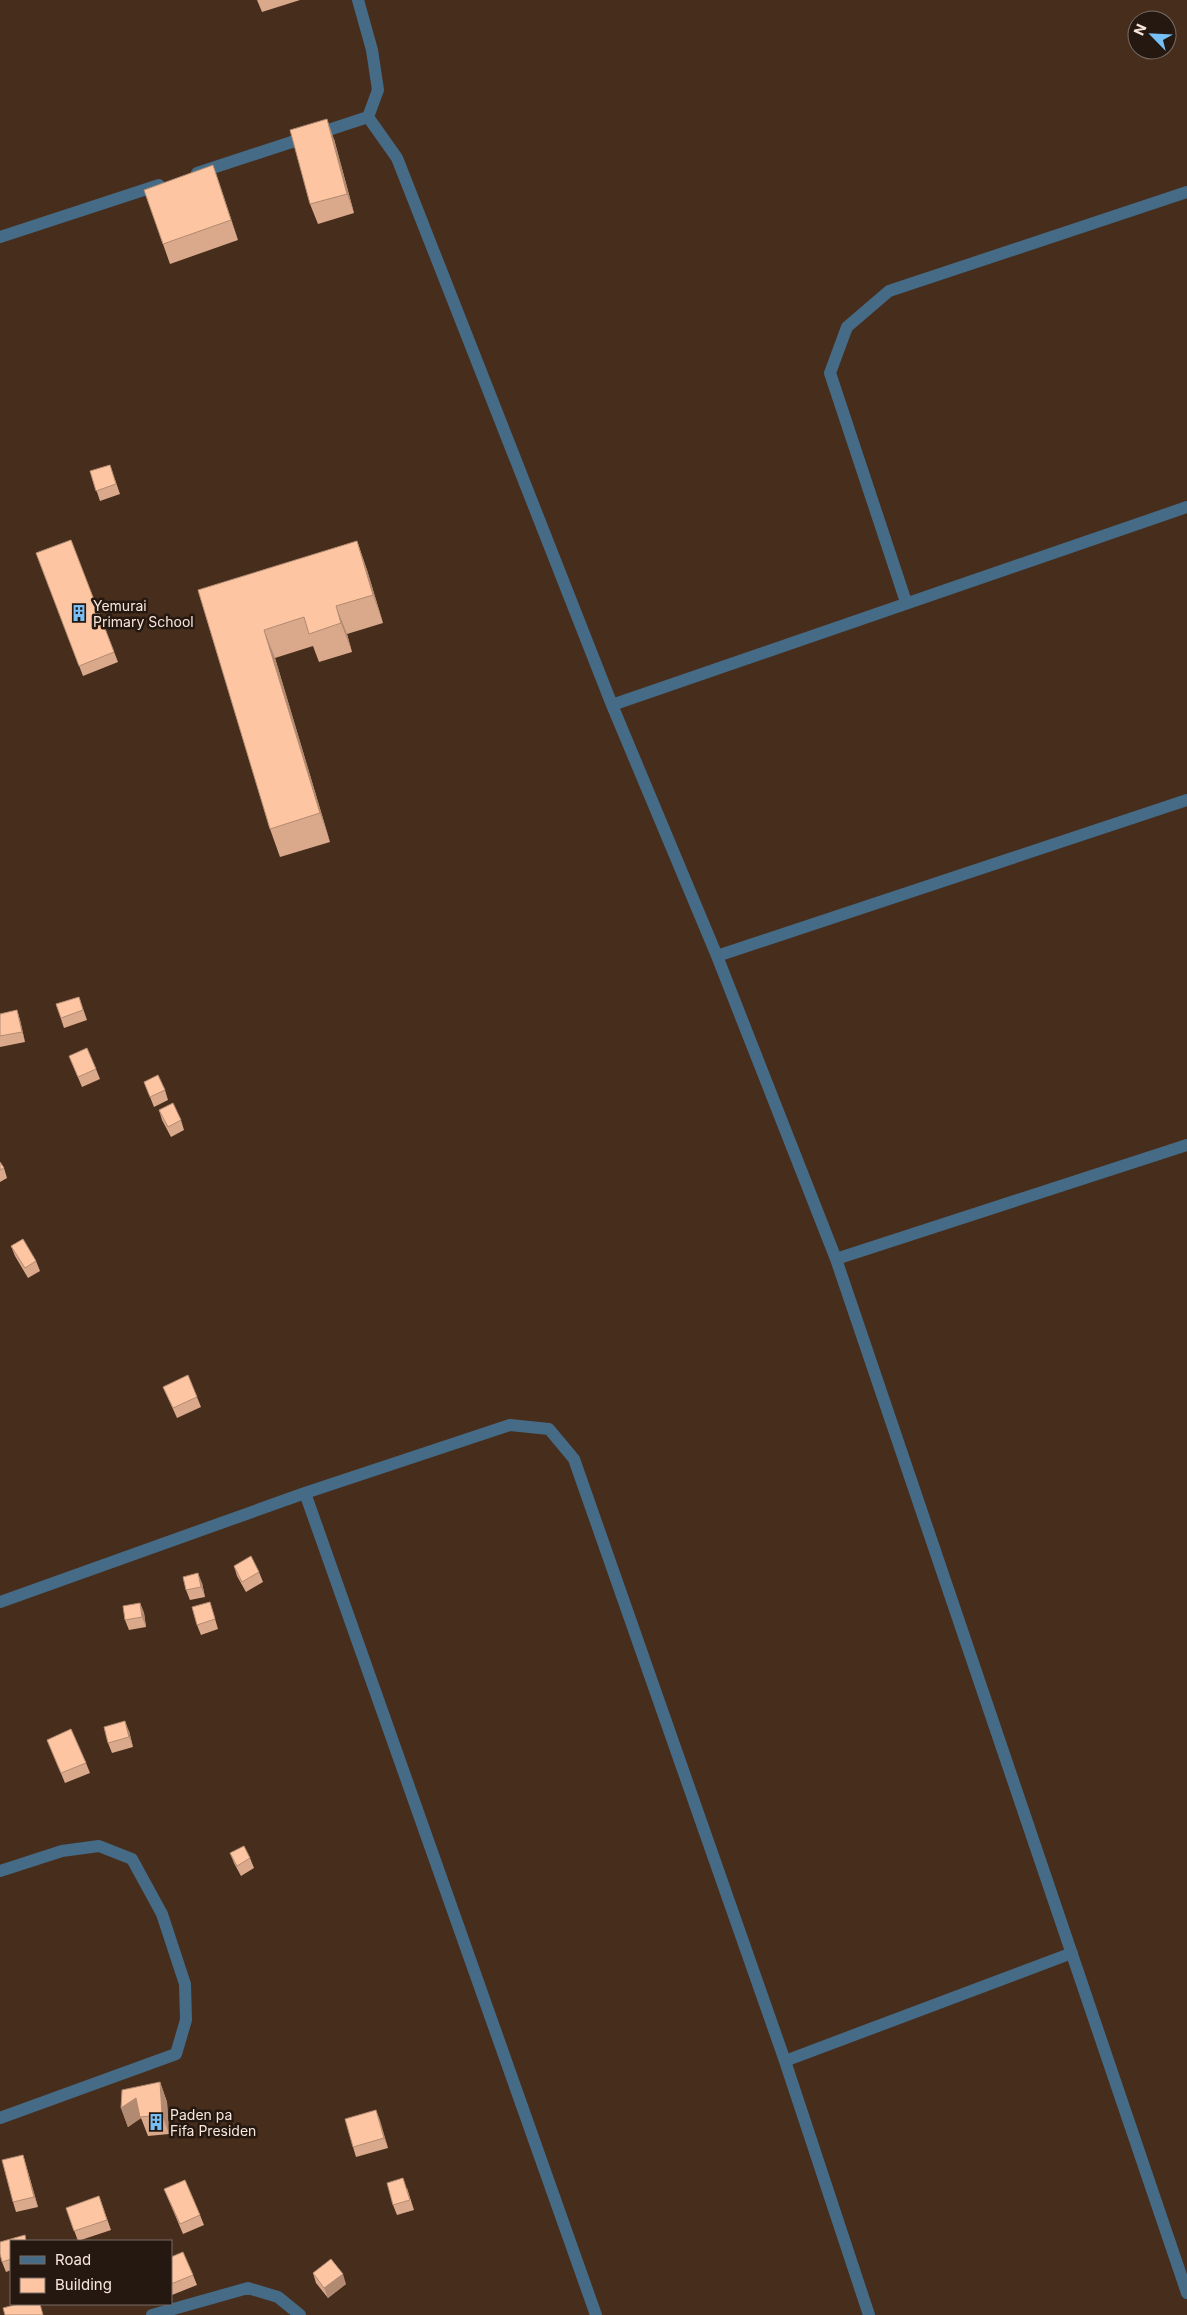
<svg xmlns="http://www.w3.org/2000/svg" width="1187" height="2315" viewBox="0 0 1187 2315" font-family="Inter,sans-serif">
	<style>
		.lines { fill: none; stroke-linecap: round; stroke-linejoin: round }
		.minor { stroke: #456b87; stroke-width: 12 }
		.wall { fill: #daa98b }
		.shaded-wall { fill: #b18a71 }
		.building { fill: #fdc5a2; stroke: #b18a71 }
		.labels { text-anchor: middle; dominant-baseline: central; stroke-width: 5; stroke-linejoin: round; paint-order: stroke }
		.poi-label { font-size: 14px; fill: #f9e7dd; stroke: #241811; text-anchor: start }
	</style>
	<rect width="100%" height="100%" fill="#472d1c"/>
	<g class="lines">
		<!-- minor -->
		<path class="minor" d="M368,117L397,158L612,705L717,956L836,1259L1187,2293
			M197,173L368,117L378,90L372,50L358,0
			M0,237L159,185
			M906,602L830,373L847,327L889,291L1187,192
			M612,705L1187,507
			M717,956L1187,800
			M836,1259L1187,1145
			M305,1493L596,2315
			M0,1602L305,1493L510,1425L549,1429L574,1459L785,2061L869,2315
			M0,1871L62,1851L99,1846L132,1859L162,1914L185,1984L186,2020L176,2054L0,2118
			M785,2061L1072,1953
			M152,2315L248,2288L278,2297L300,2315"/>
	</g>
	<!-- wall -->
	<path class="wall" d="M257,0H300L262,12Z
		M334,139L354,213L318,224L310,204Z
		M213,165L238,240L170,264L144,190Z
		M110,465L120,494L100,501L90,471Z
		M71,540L118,662L83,676L36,553Z
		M357,541L367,570L383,623L347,634L352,652L319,662L313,646L275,658L330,842L280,857L270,829L198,590Z
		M79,997L87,1020L64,1028L56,1004Z
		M17,1010L20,1020L25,1042L0,1047V1014Z
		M69,1056L96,1069L100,1079L82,1087Z
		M144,1082L165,1090L168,1100L154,1107Z
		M159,1110L181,1120L184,1130L171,1137L162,1120Z
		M0,1162L4,1168L7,1178L0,1182Z
		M11,1246L36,1261L40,1271L28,1278L15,1256Z
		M163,1387L197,1397L201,1407L177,1418Z
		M234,1566L259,1572L263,1582L246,1592L237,1576Z
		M202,1583L205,1597L190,1600L186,1590Z
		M140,1603L144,1613L146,1627L129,1630L125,1620Z
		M213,1612L218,1629L201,1635L197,1625Z
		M129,1731L133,1747L112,1753L108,1743Z
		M47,1740L86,1763L90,1773L65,1783Z
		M230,1853L250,1858L254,1868L241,1876L234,1863Z
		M160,2082L167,2102L169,2134L148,2136L141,2118L128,2127L121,2108Z
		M376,2110L388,2148L356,2157L353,2147Z
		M23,2155L26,2165L38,2207L16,2212L13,2202Z
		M407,2188L414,2210L397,2215L393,2205Z
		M164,2189L200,2215L204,2225L183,2234Z
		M99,2196L111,2230L78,2241L66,2208Z
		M11,2241V2270L6,2272L2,2262Z
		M171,2257L193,2275L197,2285L172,2295L171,2293Z
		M313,2273L346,2284L328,2298L316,2283Z"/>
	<!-- shaded-wall -->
	<path class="shaded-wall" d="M327,119L334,139L354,213L347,194Z
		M213,165L220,185L238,240L231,220Z
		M357,541L367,570L383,623L373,595Z
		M336,606L347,634L352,652L341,623Z
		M264,630L275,658L330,842L320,813Z
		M17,1010L20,1020L25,1042L22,1032Z
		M198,1573L202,1583L205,1597L201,1587Z
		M140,1603L144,1613L146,1627L142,1617Z
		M125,1721L129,1731L133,1747L129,1737Z
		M160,2082L167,2102L169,2134L162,2115Z
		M136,2098L141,2118L128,2127L121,2108Z
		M376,2110L380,2120L388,2148L384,2138Z
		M23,2155L26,2165L38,2207L34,2197Z
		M343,2274L346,2284L328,2298L324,2288Z"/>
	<!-- building -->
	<path class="building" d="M327,119L347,194L310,204L290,130Z
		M213,165L231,220L163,244L144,190Z
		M110,465L116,484L96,491L90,471Z
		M71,540L114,652L79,666L36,553Z
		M357,541L373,595L336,606L341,623L309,634L304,617L264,630L320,813L270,829L198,590Z
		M79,997L83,1010L61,1018L56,1004Z
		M17,1010L22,1032L0,1036V1014Z
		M87,1048L96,1069L78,1077L69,1056Z
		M158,1075L165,1090L150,1097L144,1082Z
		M173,1103L181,1120L168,1127L159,1110Z
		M0,1162L4,1168L0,1170Z
		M23,1239L36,1261L25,1268L11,1246Z
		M188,1375L197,1397L173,1408L163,1387Z
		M251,1556L259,1572L242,1582L234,1566Z
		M198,1573L201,1587L186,1590L183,1577Z
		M210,1602L215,1619L197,1625L192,1607Z
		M140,1603L142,1617L125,1620L123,1606Z
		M125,1721L129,1737L108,1743L104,1727Z
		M71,1729L86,1763L61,1773L47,1740Z
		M244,1846L250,1858L237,1866L230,1853Z
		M160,2082L162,2115L140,2117L136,2098L121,2108L122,2090Z
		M376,2110L384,2138L353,2147L345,2119Z
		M23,2155L34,2197L13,2202L2,2160Z
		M403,2178L410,2200L393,2205L387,2183Z
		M185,2180L200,2215L180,2224L164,2189Z
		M99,2196L107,2220L74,2231L66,2208Z
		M25,2235L26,2241H11V2259L2,2262L0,2254V2242Z
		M183,2252L193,2275L171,2284V2257Z
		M331,2259L343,2274L324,2288L313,2273Z
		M18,2304H40L43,2315H5L3,2308Z"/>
	<!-- icons -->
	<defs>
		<g id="building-bare" transform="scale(1.35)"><path d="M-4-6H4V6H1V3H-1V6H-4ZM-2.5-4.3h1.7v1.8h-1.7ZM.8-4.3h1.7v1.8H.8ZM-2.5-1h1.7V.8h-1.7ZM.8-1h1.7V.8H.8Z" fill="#76c0f7" stroke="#241811" stroke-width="2.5" paint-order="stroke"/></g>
	</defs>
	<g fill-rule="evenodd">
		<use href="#building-bare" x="79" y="613"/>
		<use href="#building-bare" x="156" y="2122"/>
	</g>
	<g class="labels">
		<!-- poi labels -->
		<g class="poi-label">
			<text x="93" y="605">Yemurai<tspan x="93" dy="16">Primary School</tspan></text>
			<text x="170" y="2114">Paden pa<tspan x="170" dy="16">Fifa Presiden</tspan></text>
		</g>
	</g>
	<!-- legend -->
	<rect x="10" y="2240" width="162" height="65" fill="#241811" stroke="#796b63"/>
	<rect x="20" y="2256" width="25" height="8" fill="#456b87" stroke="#796b63"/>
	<text x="55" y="2265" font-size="15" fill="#f9e7dd">Road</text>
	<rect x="20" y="2278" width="25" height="15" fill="#fdc5a2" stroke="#796b63"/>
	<text x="55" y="2290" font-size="15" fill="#f9e7dd">Building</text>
	<!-- north arrow -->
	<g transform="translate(1152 35) rotate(294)"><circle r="24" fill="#241811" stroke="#796b63"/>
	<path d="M0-4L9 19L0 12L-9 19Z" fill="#76c0f7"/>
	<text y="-8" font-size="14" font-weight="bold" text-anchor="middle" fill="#f9e7dd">N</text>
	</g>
</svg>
